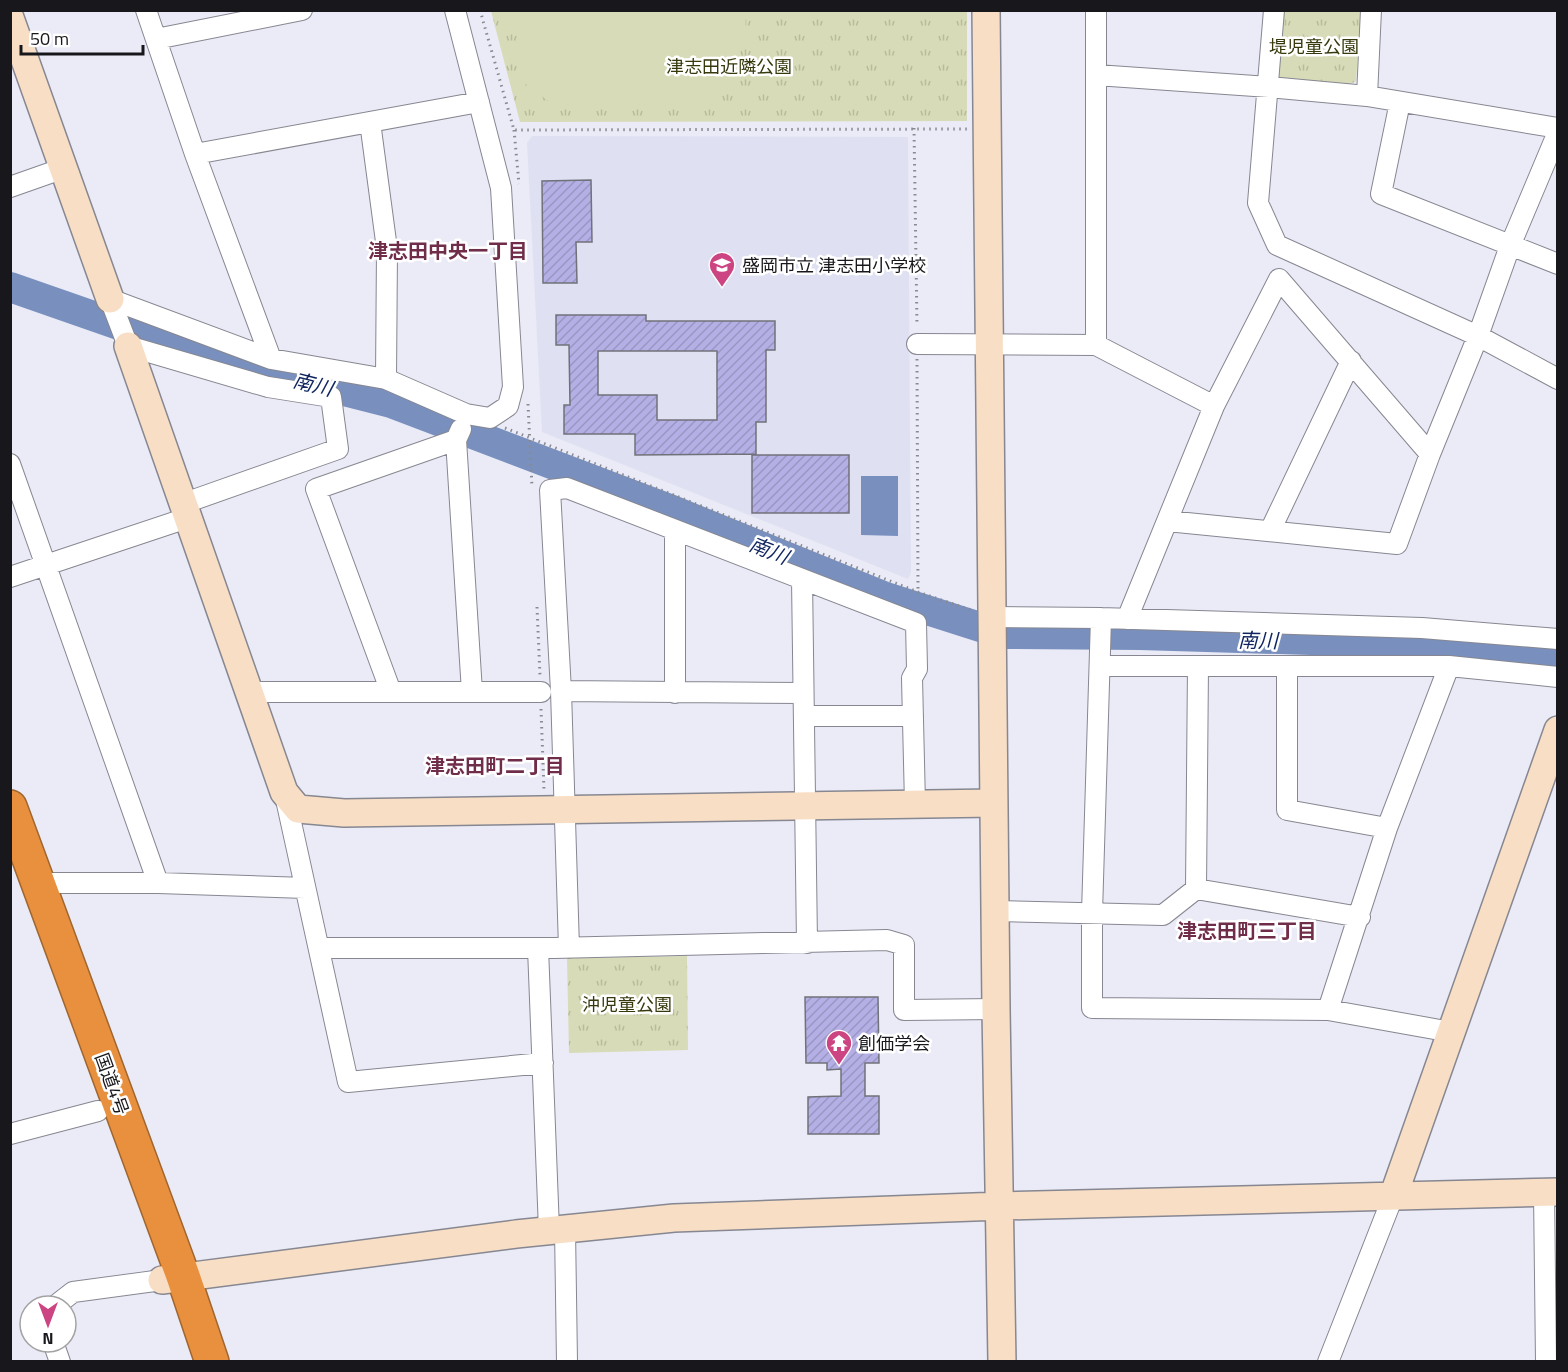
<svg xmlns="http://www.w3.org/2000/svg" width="1568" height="1372" viewBox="0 0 1568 1372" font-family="'Titillium Web','Noto Sans JP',sans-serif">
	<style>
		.built { fill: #dfe1f3 }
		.park { fill: url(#park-tufts) }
		.pitch { fill: #d8dbb7 }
		.water { fill: #7990bf }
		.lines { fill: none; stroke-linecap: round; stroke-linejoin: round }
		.river { stroke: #7990bf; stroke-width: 30 }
		.building { fill: url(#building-hatch); stroke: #71717a; stroke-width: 1.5; fill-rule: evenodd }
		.street-casing { stroke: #868791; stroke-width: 22 }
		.secondary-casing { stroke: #868791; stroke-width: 30 }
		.highway-casing { stroke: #9f6631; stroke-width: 36 }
		.path { stroke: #888991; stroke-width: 3; stroke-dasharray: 1.5 4.5; stroke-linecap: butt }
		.street { stroke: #fff; stroke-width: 20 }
		.secondary { stroke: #f8dec5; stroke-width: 27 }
		.highway { stroke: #e8903d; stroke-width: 33 }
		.labels { text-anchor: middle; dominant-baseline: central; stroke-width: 5; stroke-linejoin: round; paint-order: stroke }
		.park-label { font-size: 18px; fill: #37390c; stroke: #fff }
		.poi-label { font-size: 18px; fill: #18181c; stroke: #fff; text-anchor: start }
		.street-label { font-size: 18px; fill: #18181c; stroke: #fff }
		.neighbourhood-label { font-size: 20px; font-weight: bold; fill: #702d49; stroke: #fff }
		.water-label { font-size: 20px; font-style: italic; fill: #10255f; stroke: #fff }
	</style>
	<defs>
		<pattern id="park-tufts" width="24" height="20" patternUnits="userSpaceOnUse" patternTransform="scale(1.5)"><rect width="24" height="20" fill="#d8dbb7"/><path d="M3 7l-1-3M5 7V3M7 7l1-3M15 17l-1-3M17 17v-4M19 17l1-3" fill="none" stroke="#b9bb9d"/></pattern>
		<pattern id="building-hatch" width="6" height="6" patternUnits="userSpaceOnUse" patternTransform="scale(1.5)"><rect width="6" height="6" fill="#b4afe4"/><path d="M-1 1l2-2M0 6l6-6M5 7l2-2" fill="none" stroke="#9a96c3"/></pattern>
	</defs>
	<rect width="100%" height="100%" fill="#eaebf6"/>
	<!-- built -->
	<path class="built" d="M532,136L908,137L911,573L908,579L542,432L527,143Z"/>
	<!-- park -->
	<path class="park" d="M491,11H967V121L520,122Z
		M1281,11H1361L1356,81L1351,84L1281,80L1276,75Z
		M687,956L688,1050L569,1053L567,958Z"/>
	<!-- pitch -->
	<path class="pitch" d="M522,11H746L745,37L737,62L726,80L713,95L687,107L555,106L524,83Z"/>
	<!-- water -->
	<path class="water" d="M861,476H898V536L861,535Z"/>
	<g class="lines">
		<!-- river -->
		<path class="river" d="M10,287L139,332L246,366L391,403L667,508L883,596L1002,634L1140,635L1343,641L1558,658"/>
	</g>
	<!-- building -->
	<path class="building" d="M591,180L592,242H576L577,283H543L542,181Z
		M556,315H646V321H775V350H766V422H756V454L635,455V434H564V405H570L569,345H556ZM598,351H717V420H657V395H598Z
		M752,455H849V513H752Z
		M805,997H878L879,1063H865V1096H879V1134H808V1097L841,1096V1069L827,1070V1063H806Z"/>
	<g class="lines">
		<!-- street casing -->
		<g class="street-casing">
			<path id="street" d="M146,10L195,154L271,359
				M1274,10L1258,203L1277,245L1478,336L1558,379
				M156,39L302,10
				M1096,75L1269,87L1367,96L1558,128
				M1367,96L1371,10
				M1400,102L1381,194L1558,264
				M370,122L387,249L386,379
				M195,154L479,102
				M10,187L64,168
				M110,299L271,359L386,379L466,414L490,418L508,406L513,387L501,188L455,10
				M110,299L128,346L268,387L331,397L338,449L182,504
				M917,344L1096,345L1214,406
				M1096,345V10
				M461,429L456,440L472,692
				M10,464L158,883
				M1167,521L1397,544L1430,454L1478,336L1510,246L1558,132
				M675,530V693
				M1270,531L1351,361
				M10,577L187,518
				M802,579L807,943
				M992,617L1101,618L1422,628L1558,639
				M1101,618L1092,913V1008L1328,1010L1451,1032
				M1127,619L1214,406L1279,279L1430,454
				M1101,666H1449
				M1287,666V810L1387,828
				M561,691L803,693
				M249,692H541
				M391,692L316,489L456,440
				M804,716H913
				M285,795L348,1082L543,1063
				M38,883H158L305,888
				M1196,889L1198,666
				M995,911L1163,915L1196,889L1360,917
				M319,948H554L887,940L904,945V1010L996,1009
				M538,948L549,1230
				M569,948L561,691L550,490L567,488L916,623L917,669L912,678L915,804
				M1328,1010L1387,828L1449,666L1558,677
				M10,1134L98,1111
				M1544,1192L1546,1362
				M565,1229L567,1362
				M55,1306L73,1292L162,1280
				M53,1342L60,1362
				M1328,1362L1394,1194"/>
		</g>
		<!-- secondary casing -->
		<g class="secondary-casing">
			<path id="secondary" d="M986,10L996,1009L1002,1362
				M10,18L110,299
				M128,346L284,792L298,809L344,813L994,803
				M1394,1194L1558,730
				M162,1280L516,1234L674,1218L1001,1206L1558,1192"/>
		</g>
		<!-- highway casing -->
		<g class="highway-casing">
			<path id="highway" d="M10,807L183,1276L212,1362"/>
		</g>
		<!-- path -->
		<path class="path" d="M480,10L514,130L967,129
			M914,128L917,326
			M514,130L519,184
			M917,359L918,592
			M528,404L532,487
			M505,428L918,592L971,610
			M537,607L540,676
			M541,709L544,790"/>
		<!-- street -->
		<use href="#street" class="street"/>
		<!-- secondary -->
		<use href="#secondary" class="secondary"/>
		<!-- highway -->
		<use href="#highway" class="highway"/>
	</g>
	<!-- icons -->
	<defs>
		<g id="school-pin" transform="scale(1.35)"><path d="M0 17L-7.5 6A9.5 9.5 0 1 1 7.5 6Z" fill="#cc4481" stroke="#fff"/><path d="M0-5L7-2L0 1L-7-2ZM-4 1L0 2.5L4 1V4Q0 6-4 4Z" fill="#fff"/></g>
		<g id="temple-pin" transform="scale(1.35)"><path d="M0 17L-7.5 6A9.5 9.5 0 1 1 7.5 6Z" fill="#cc4481" stroke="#fff"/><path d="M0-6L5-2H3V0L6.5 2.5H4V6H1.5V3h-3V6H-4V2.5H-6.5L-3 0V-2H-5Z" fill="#fff"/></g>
	</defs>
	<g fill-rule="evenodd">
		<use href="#school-pin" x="722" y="265"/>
		<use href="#temple-pin" x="839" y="1043"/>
	</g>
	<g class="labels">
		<!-- park labels -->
		<g class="park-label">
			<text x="1314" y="46">堤児童公園</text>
			<text x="729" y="66">津志田近隣公園</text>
			<text x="627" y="1004">沖児童公園</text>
		</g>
		<!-- poi labels -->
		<g class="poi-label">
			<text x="742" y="265">盛岡市立 津志田小学校</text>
			<text x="858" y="1043">創価学会</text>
		</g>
		<!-- street labels -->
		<g class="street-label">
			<text transform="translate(112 1084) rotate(70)">国道4号</text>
		</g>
		<!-- neighbourhood labels -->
		<g class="neighbourhood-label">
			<text x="448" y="250">津志田中央一丁目</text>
			<text x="495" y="765">津志田町二丁目</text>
			<text x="1247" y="930">津志田町三丁目</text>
		</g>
		<!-- water labels -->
		<g class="water-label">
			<text transform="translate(313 384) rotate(14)">南川</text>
			<text transform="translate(769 550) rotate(22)">南川</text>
			<text transform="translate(1258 640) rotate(1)">南川</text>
		</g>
	</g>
	<!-- border -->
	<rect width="1568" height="1372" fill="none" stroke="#18181c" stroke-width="24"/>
	<!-- north arrow -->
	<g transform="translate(48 1324) rotate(180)"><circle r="28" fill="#ffffff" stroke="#a3a3a4" stroke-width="1.5"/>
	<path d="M0-4.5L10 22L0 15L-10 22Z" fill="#cc4481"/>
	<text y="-9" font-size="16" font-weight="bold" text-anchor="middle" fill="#18181c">N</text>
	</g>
	<!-- scale -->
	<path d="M21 45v9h122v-9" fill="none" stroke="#18181c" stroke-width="3"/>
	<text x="30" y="45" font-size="18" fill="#18181c" stroke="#ffffff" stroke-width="4.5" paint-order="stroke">50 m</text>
</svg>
